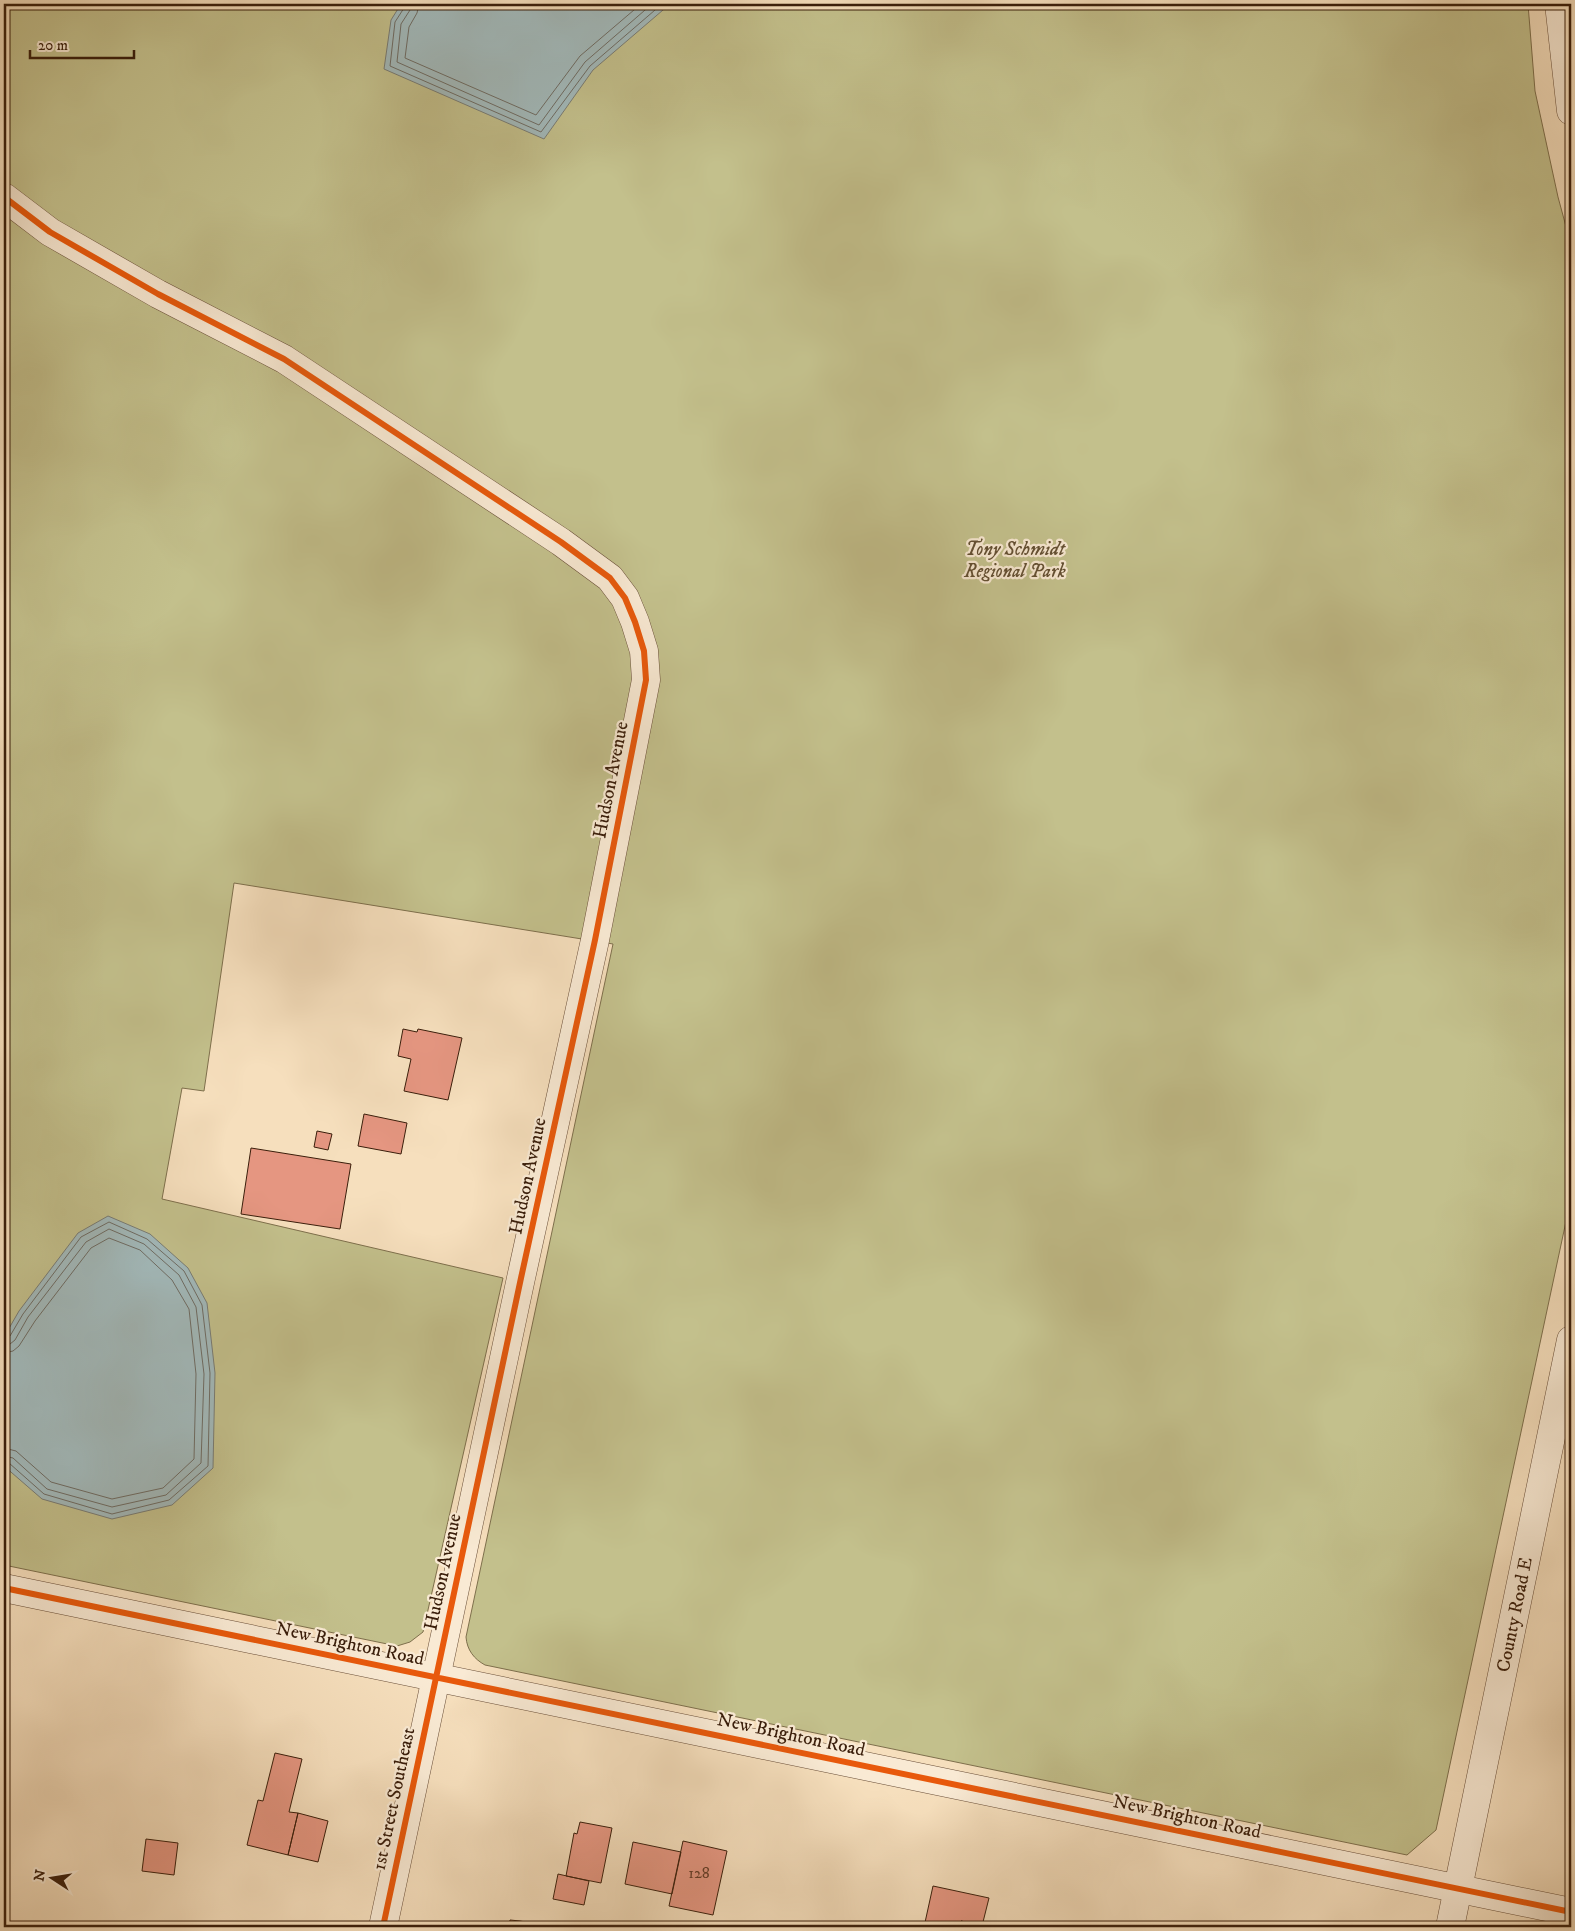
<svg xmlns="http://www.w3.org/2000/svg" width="1575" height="1931" viewBox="0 0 1575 1931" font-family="'IM FELL DW Pica',serif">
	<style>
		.green { fill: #c3c08c; stroke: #7e6f4c }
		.water { fill: #a2babc; stroke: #787c75 }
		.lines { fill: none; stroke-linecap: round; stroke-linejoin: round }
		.shore { stroke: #6e6c64; stroke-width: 1 }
		.building { fill: #e59681; stroke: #3a1e0b }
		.minor-casing { stroke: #694e38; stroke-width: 29 }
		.minor { stroke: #f9ead4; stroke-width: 28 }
		.cycleway-casing { stroke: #f9ead4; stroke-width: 9 }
		.cycleway { stroke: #e8590c; stroke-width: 6 }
		.labels { text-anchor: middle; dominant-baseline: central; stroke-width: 4.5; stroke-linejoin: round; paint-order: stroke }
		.number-label { font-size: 16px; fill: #653c28 }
		.park-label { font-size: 19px; font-style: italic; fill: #634f32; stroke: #f9ead4 }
		.street-label { font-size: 19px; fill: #3a1e0b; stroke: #f9ead4 }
	</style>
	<rect width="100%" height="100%" fill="#f6dfbd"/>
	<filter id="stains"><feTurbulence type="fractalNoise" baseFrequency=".004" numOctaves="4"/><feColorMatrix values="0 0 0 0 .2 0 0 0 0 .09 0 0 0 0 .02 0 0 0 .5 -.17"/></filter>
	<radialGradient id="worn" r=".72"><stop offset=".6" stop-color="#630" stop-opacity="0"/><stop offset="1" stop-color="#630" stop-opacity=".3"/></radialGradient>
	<!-- green -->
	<path class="green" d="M4,4H1528L1535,91L1558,197L1571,245V1198L1436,1830L1407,1855L485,1665C474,1659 467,1650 466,1637L613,944L234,883L204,1091L182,1088L162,1199L503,1278L423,1632L410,1642L397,1646L4,1565Z"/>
	<!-- water -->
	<path class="water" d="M401,4H670L593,70L544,139L384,69L391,20Z
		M108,1216L150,1234L188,1268L207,1303L215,1373L213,1468L172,1505L112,1519L42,1499L4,1466V1337L19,1311L78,1233Z"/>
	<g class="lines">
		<!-- shore -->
		<path class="shore" d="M405,4L404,8L395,22L390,66L541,132L590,66L662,4
			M411,4L410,10L401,24L397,62L539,125L585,62L652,4
			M419,4L417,13L409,27L405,58L536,115L580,56L641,4
			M4,1339L10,1336L23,1314L81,1237L109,1222L147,1239L184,1271L202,1305L210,1373L208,1466L169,1500L112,1514L44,1494L9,1463L4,1462
			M4,1345L10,1344L15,1340L28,1317L86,1242L109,1229L144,1244L179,1275L196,1307L204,1374L201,1463L166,1495L112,1507L47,1489L13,1458L4,1456
			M4,1353L13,1351L19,1346L35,1321L91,1248L109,1238L140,1250L172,1280L189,1309L196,1374L194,1459L163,1488L112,1499L51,1482L16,1451L4,1448"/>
	</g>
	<!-- building -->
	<path class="building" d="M403,1029L417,1032L418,1029L462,1038L448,1100L404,1091L411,1059L398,1056Z
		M364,1114L407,1123L401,1154L358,1146Z
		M317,1131L332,1134L328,1150L314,1147Z
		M251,1148L351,1164L340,1229L241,1214Z
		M275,1753L302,1759L289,1812L298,1813L288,1855L247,1845L258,1800L263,1801Z
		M298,1813L328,1821L318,1862L288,1855Z
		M580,1822L612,1828L601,1883L566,1876L574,1833L577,1834Z
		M146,1839L178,1843L174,1875L142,1871Z
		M683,1841L727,1851L713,1915L669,1906Z
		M633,1842L681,1852L672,1894L625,1884Z
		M558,1874L589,1881L584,1905L553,1899Z
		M933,1886L989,1898L982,1926L961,1921L959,1927H924Z
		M510,1920L520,1921L519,1927H509Z
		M520,1921L548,1926L547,1927H519Z
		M961,1921L982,1926L990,1927H959Z"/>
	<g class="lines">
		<!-- minor casing -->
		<g class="minor-casing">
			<g id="minor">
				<path d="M1559,4L1571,111"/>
				<path d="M4,197L50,232L158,294L284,359L561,542L610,578L625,598L635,622L644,651L646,680L595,940L521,1278L383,1927"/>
				<path d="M4,1588L1571,1912"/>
				<path id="s1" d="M1450,1927L1571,1340"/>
			</g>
		</g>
		<!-- minor -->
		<use href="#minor" class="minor"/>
		<!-- cycleway casing -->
		<g class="cycleway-casing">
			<path id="cycleway" d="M4,197L50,232L158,294L284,359L561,542L610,578L625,598L635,622L644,651L646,680L595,940L521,1278L383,1927
				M4,1588L1571,1912"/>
		</g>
		<!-- cycleway -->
		<use href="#cycleway" class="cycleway"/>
	</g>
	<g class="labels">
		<!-- number labels -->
		<g class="number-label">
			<text x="699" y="1873">128</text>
		</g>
		<!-- park labels -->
		<g class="park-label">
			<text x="1015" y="549">Tony Schmidt<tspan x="1015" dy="22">Regional Park</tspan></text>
		</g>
		<!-- street labels -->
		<g class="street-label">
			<text transform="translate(611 780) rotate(-79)">Hudson Avenue</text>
			<text transform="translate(528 1176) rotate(-78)">Hudson Avenue</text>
			<text transform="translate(443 1572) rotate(-78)">Hudson Avenue</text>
			<text stroke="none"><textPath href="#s1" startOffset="319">County Road E</textPath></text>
			<text transform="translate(350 1644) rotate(12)">New Brighton Road</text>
			<text transform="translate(791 1735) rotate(12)">New Brighton Road</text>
			<text transform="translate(394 1799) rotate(-78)">1st Street Southeast</text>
			<text transform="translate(1187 1817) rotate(12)">New Brighton Road</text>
		</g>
	</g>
	<!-- margin -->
	<rect width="1575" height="1931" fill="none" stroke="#f6dfbd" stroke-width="20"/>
	<rect x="5" y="5" width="1565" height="1921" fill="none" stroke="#3a1e0b" stroke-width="2.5"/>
	<rect x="10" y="10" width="1555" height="1911" fill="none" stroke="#3a1e0b"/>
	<!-- north arrow -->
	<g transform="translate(52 1878) rotate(282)" stroke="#f9ead4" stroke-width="4" paint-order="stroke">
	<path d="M0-4L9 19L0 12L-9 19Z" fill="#3a1e0b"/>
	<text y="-8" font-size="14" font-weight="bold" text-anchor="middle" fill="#3a1e0b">N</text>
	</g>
	<!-- scale -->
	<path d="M30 50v8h104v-8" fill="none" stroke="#3a1e0b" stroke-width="2.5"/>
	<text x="38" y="50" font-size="15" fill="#3a1e0b" stroke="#f9ead4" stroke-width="4" paint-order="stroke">20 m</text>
	<rect width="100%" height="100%" filter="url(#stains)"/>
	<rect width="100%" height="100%" fill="url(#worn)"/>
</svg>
